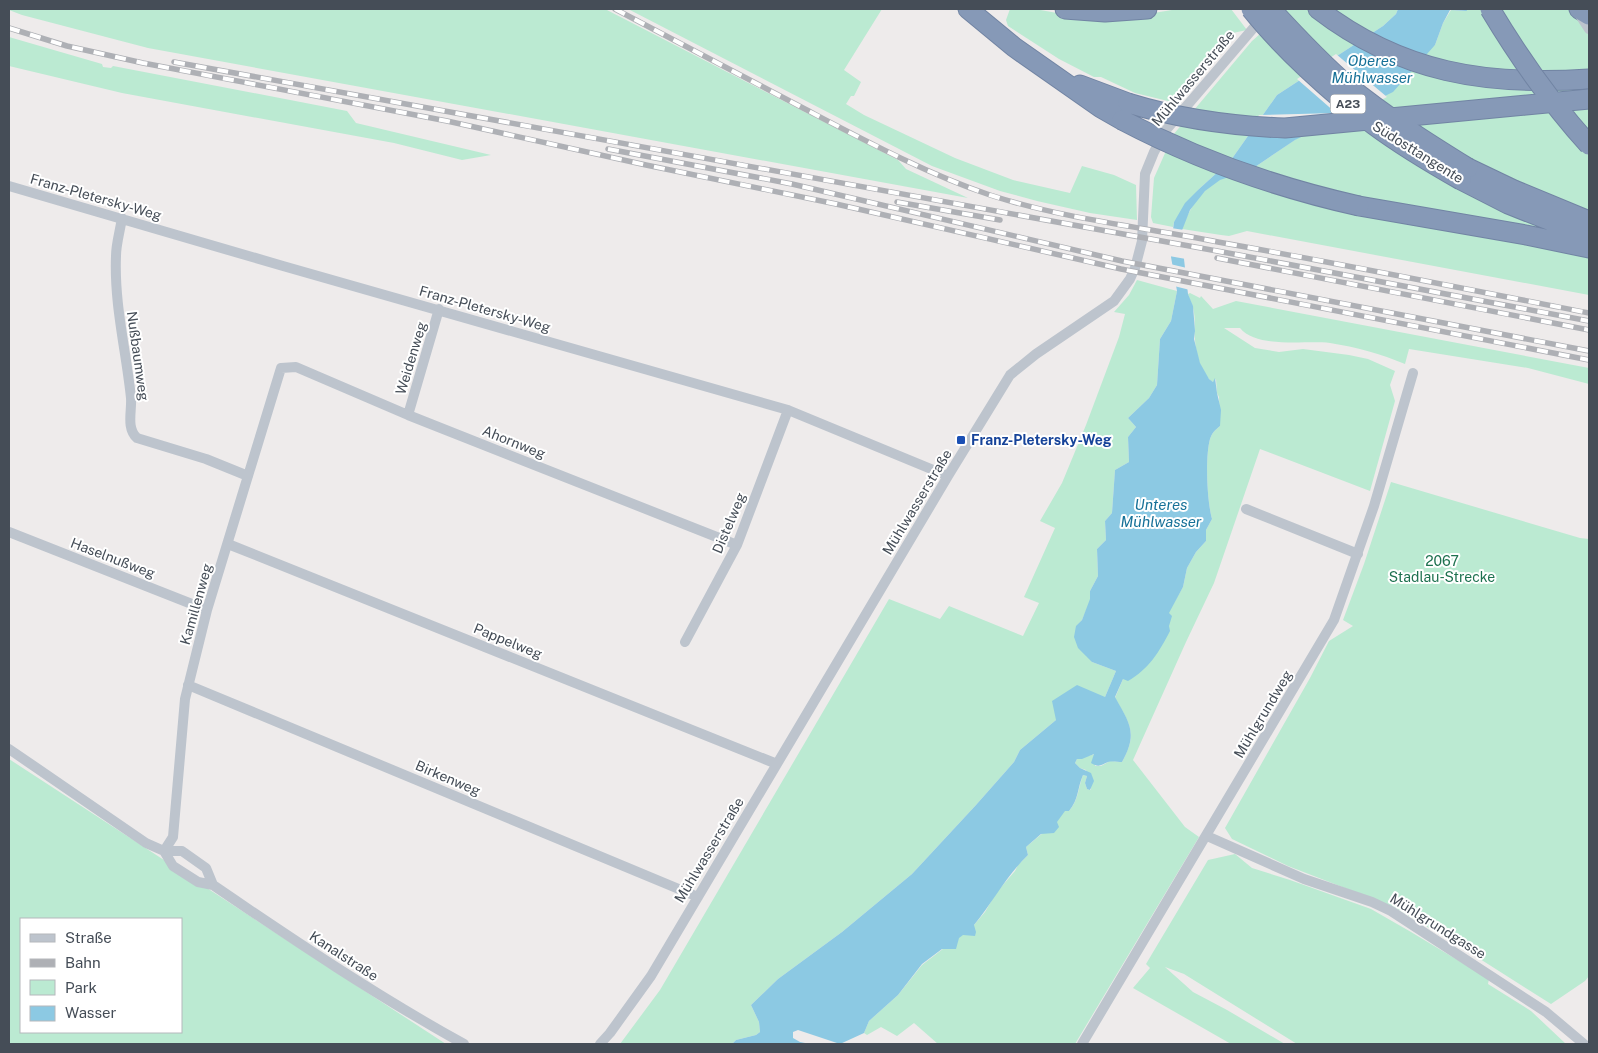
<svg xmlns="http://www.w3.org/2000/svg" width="1598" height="1053" viewBox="0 0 1598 1053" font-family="'Public Sans',sans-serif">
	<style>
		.green { fill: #bbead2; fill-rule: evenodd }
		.water { fill: #8cc9e3 }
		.pier { fill: #eeebeb }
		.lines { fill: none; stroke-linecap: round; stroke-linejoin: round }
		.highway-casing { stroke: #7184a3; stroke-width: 21 }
		.street { stroke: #bdc4cd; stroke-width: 10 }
		.highway { stroke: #8699b7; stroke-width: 19 }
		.rail-casing { stroke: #aeb0b5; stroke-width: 5.5 }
		.rail { stroke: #fff; stroke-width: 4; stroke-dasharray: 11; stroke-linecap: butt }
		.highway-bridge-casing { stroke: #7184a3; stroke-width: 21; stroke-linecap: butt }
		.highway-bridge { stroke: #8699b7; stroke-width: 19 }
		.transit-dot { fill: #1a4fb4; stroke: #fff; stroke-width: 2 }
		.labels { text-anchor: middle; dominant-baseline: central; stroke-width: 4; stroke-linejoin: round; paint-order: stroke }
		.shield { fill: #fff; stroke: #7d8289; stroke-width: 1 }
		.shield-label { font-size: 12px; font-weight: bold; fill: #454d57 }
		.street-label { font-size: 14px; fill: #454d57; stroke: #fff }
		.transit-label { font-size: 14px; font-weight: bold; fill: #164399; stroke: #fff; text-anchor: start }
		.park-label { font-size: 14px; fill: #1d714f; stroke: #fff }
		.water-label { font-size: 15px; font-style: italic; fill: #177198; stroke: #fff }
	</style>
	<rect width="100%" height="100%" fill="#eeebeb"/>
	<!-- green -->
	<path class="green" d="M9,9H605L898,160L906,169L968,198L148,48L22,15L9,10Z
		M628,9H882L844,70L861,82L854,96H851L846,104L864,115L955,158L1013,180L1070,193L1082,166L1114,175L1136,185L1137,220L1090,213L1037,201L1000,191L932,166Z
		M1010,9H1035L1079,17L1123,18L1178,9H1231L1247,30L1228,34L1216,52L1172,102L1135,93L1101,77H1094L1059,59L1008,26L1006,20Z
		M1288,9H1398L1396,14L1383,26L1277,95L1231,160L1199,189L1174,222L1173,227L1153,223L1151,217L1154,178L1173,135L1252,41Z
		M1466,9H1589V295L1247,231L1229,236L1221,235L1182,229C1189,209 1200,191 1219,180C1229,175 1242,172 1252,169L1435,45L1443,23L1451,10L1466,11Z
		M9,37L102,64L103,67L111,68L113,66L347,111L356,123L491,155L462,160L394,143L122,93L9,66Z
		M1137,280L1177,291L1171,321L1160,339L1157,385L1149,398L1128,418L1136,427L1128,437L1129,462L1115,470L1112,513L1105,521L1106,540L1097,549L1098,576L1090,591L1091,599L1082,620L1076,627L1092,662L1116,671L1105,697L1056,720L1020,750L1014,762L976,805L912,874L842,932L778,979L751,1005L759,1022L760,1032L756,1035L736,1040L732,1044H620L660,990L889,599L940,619L949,606L1023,636L1039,603L1024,597L1055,528L1040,521L1062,483L1086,425L1119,337L1125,314L1114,312L1129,295Z
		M1190,293L1200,298L1201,296L1213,309L1236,301L1589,368V384L1528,368L1409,349L1405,364C1381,354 1356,347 1330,343C1305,340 1257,349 1240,328H1224L1255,348L1279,352L1303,349L1349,355L1368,359L1395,371L1390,385L1395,401L1370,491L1260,449L1214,583L1186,642L1133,760L1185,827L1199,837L1075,1044H938L914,1023L897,1036L881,1027L867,1035L864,1033L869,1021L898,995L922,965L974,925L985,912L996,893L1015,871L1018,865L1028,855L1026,847L1056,822L1065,810L1069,811C1079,799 1078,788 1083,775L1087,776L1085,783L1087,789L1091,790L1086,770L1080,768L1075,763L1077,759L1095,754V766H1101L1110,761L1122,762C1138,733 1130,724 1115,698L1123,679L1169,626L1168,613L1183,587L1187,568L1196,552L1206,541V530L1212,519C1207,501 1205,457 1210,439C1212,433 1215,430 1220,426L1219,397L1217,393L1216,379L1213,382C1201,375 1196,353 1195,340C1194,329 1196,319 1193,308C1192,303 1189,299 1188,294Z
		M1391,482L1580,538L1589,539V976L1585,981L1551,1004L1469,952L1394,907L1288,866L1232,839L1225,828L1310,678L1329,641L1353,626L1343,620L1364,564Z
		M9,759L446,1044H9ZM21,919H181V1032H21Z
		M1235,854L1252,868L1290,880L1371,909L1411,932L1489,979L1488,984L1531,1011L1566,1044H1297L1184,974L1165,967L1193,992L1227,1010L1285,1044H1231L1133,988L1150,968L1146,964L1208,860Z"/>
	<!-- water -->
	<path class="water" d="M1398,9H1466L1467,11L1450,10L1443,23L1435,45L1393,92L1295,140L1252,169L1220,180L1205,191L1190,210L1181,233L1188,294L1193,306L1195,331L1194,339L1200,363L1209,379L1213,382L1215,378L1217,393L1221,410L1220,426C1215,430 1212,433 1210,439C1205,457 1207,501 1212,519L1206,530V541L1196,552L1187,568L1183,587L1169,613L1172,616L1169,626L1170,631C1159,652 1149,669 1128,681L1123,679L1115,697C1130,724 1138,733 1122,762C1118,762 1112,761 1108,762C1101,765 1099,768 1091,763L1094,754L1082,759H1077L1075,763L1080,768L1091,773L1094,781L1090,790L1087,789L1085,783L1087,776L1083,775C1077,789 1079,799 1069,811H1065L1057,822L1059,827L1054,833L1041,834L1026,847L1028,855C1007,875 993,902 974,925L976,932L975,936L963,935L959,938L956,949H942L922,964L898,995L869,1021L864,1033L840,1044L798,1030L793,1032V1038L800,1042L810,1044H732L736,1040L756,1035L760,1032L759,1022L751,1005L778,979L842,932L912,874L976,805L1014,762L1020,750L1056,720L1052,701L1077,685L1105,697L1116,671L1092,662L1078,648L1074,637L1076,626L1082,620L1090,599V591L1098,576L1097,549L1106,540L1105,521L1112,513L1115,470L1129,462L1128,437L1136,427L1128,418L1149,398L1157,385L1160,339L1171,321L1177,291L1171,257V245L1174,222L1185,203L1199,189L1231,160L1277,95L1383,26L1396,14Z"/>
	<!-- pier -->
	<path class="pier" d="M1336,54L1387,97L1312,135L1246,134L1259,115L1336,113L1297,79Z
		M1171,228L1184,230L1186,259L1169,256L1168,245Z
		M1170,264L1187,268L1190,290L1174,286Z"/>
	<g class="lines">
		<!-- highway casing -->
		<g class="highway-casing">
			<path id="highway" d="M968,9L1014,47L1101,108L1122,120
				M1065,9L1105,12L1147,9
				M1318,9C1401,73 1487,86 1589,79
				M1579,9L1589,15
				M1080,85L1128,103
				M1468,168L1514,190L1589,221
				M1461,180L1508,204L1589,236
				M1359,206L1526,235L1589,248"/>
		</g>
		<!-- street -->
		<path class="street" d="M1578,12L1589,29
			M9,186L283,266L788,410L948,476
			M122,218C120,231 116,244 116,256C114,304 126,350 131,398C132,411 126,428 137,438L206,459L248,476
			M408,415L439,309
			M1246,509L1358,554
			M9,532L207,610
			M228,544L777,764
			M685,642L737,545L788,410
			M188,685L698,897
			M9,749L146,843L164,851H182L206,868L213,885
			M1207,836L1304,879L1372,902L1391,911L1546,1012L1584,1044
			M164,851L173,837L185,699L207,610L281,368L296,367L408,415L737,545
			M164,851L173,866L198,882L213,885C295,941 377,996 464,1044
			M600,1044L610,1033L651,976L948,476L1010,375L1036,354L1114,301L1130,279L1135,268L1142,241L1145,174L1154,152L1166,130L1262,18
			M1082,1044L1334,620L1374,506L1413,373"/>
		<!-- highway -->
		<use href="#highway" class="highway"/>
		<!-- rail casing -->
		<g class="rail-casing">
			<path id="rail" d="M615,9C678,42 740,75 803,108C864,140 925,173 990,195C1064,219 1142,227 1218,242C1342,264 1466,289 1589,313
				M9,28L67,46L143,63L447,121L646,165L836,204L1121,269L1589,360
				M174,62L1239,255L1589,321
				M608,149L792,184L1122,261L1589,351
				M897,202L1000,220
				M1217,258L1589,330"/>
		</g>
		<!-- rail -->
		<use href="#rail" class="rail"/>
		<!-- highway-bridge casing -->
		<g class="highway-bridge-casing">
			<path id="highway-bridge" d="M1251,9C1283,49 1332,94 1374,125C1401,145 1431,163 1461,180
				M1271,9C1295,35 1320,62 1347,85C1385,116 1426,142 1468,168
				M1490,9C1520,59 1550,102 1589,145
				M1128,103C1180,119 1231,126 1285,128L1589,99
				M1122,120C1198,160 1274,187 1359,206"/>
		</g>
		<!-- highway-bridge -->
		<use href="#highway-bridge" class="highway-bridge"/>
	</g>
	<!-- markers -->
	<rect class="transit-dot" x="956" y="435" width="10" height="10" rx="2.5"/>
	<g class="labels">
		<!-- shield labels -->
		<rect class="shield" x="1330.5" y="94.5" width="35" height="19" rx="4"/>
		<g class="shield-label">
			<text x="1348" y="104">A23</text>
		</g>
		<!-- street labels -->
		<g class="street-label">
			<text transform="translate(1193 78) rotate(-50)">Mühlwasserstraße</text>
			<text transform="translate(1418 152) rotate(32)">Südosttangente</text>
			<text transform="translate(96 197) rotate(16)">Franz-Pletersky-Weg</text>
			<text transform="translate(485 309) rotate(16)">Franz-Pletersky-Weg</text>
			<text transform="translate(138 356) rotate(82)">Nußbaumweg</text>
			<text transform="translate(411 358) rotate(-73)">Weidenweg</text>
			<text transform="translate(514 442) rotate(22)">Ahornweg</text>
			<text transform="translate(917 502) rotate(-59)">Mühlwasserstraße</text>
			<text transform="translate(729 523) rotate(-67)">Distelweg</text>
			<text transform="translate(113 558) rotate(21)">Haselnußweg</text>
			<text transform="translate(196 604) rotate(-74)">Kamillenweg</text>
			<text transform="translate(508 641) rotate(22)">Pappelweg</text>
			<text transform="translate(1263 714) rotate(-59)">Mühlgrundweg</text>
			<text transform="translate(448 778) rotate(23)">Birkenweg</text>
			<text transform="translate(709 850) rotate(-59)">Mühlwasserstraße</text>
			<text transform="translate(1438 926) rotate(32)">Mühlgrundgasse</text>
			<text transform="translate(344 956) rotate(33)">Kanalstraße</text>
		</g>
		<!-- transit labels -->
		<g class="transit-label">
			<text x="971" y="440">Franz-Pletersky-Weg</text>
		</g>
		<!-- park labels -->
		<g class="park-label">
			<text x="1442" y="561">2067<tspan x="1442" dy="16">Stadlau-Strecke</tspan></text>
		</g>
		<!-- water labels -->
		<g class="water-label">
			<text x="1372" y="60">Oberes<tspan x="1372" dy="17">Mühlwasser</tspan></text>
			<text x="1161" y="504">Unteres<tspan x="1161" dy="17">Mühlwasser</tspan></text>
		</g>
	</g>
	<!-- border -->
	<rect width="1598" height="1053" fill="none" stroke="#454d57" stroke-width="20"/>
	<!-- legend -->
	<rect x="20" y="918" width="162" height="115" fill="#ffffff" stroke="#b5b8bc"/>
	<rect x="30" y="934" width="25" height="8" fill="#bdc4cd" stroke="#b5b8bc"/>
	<text x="65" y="943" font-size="15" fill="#454d57">Straße</text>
	<rect x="30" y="959" width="25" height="8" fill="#aeb0b5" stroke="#b5b8bc"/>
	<text x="65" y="968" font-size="15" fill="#454d57">Bahn</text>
	<rect x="30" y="980" width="25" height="15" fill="#bbead2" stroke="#b5b8bc"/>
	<text x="65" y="993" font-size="15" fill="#454d57">Park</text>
	<rect x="30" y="1006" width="25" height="15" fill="#8cc9e3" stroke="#b5b8bc"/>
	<text x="65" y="1018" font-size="15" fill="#454d57">Wasser</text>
</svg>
